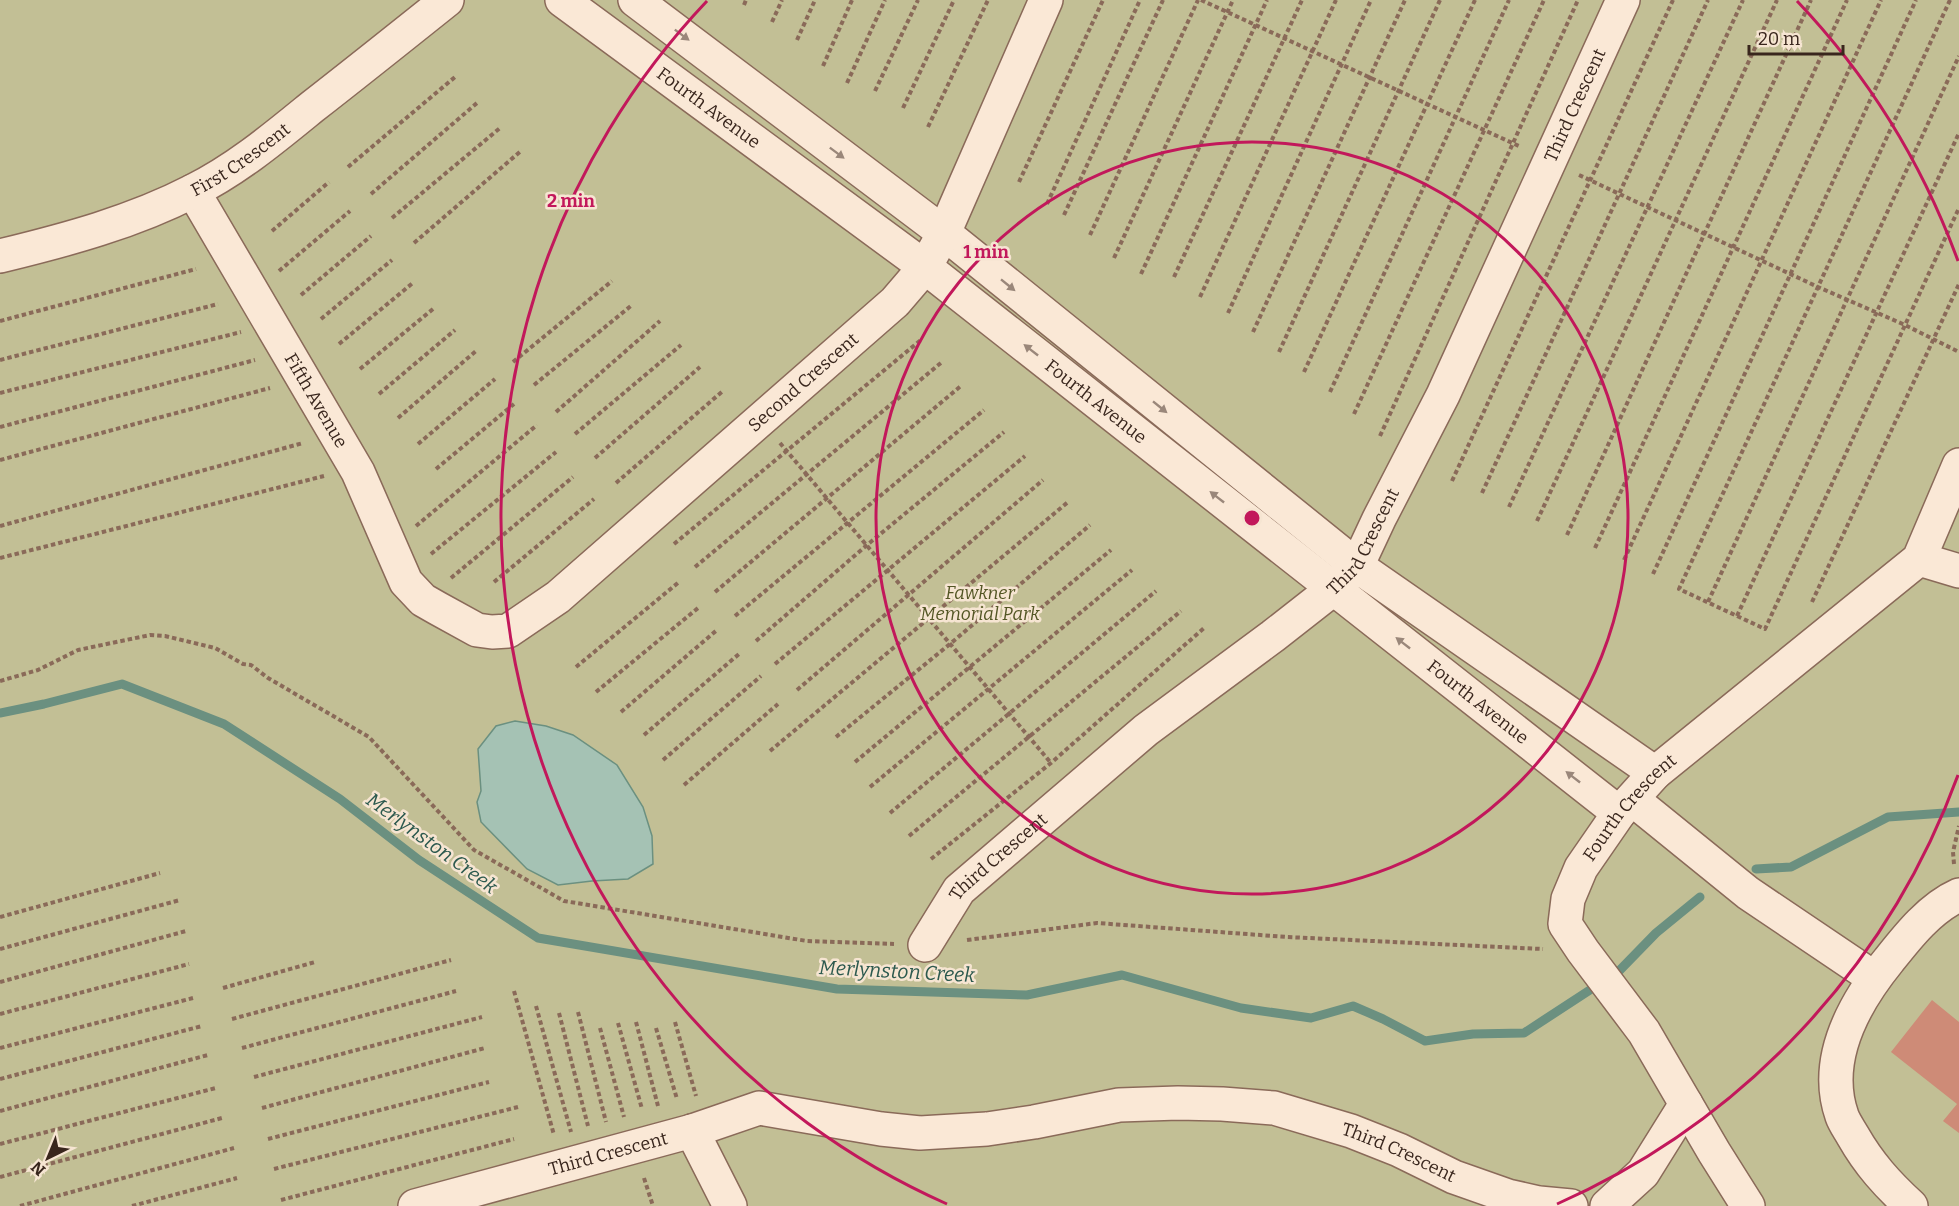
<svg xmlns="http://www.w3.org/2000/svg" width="1959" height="1206" viewBox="0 0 1959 1206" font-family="Bitter,serif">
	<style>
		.cemetery { fill: #c2bf95 }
		.water { fill: #a5c2b4; stroke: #6b9080; stroke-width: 1.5 }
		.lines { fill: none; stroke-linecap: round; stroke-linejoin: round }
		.stream { stroke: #6b9080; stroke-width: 9 }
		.building { fill: #ce8b77 }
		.minor-casing { stroke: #8a6a59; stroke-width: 36 }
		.path { stroke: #8a6a59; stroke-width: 4; stroke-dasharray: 4.5 3; stroke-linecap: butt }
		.minor { stroke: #fae8d6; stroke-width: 33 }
		.oneway { fill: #9a877a }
		.ring { fill: none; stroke: #c2185b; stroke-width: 3 }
		.labels { text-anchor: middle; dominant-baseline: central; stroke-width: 5; stroke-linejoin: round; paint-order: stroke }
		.street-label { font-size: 18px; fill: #39261d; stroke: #f6e5d2 }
		.park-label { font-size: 18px; font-style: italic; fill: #535624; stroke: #f6e5d2 }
		.water-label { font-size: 20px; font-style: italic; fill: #2c594e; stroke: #f6e5d2 }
		.centre { fill: #c2185b; stroke: #f6e5d2; stroke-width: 3 }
		.ring-label { font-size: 18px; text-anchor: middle; font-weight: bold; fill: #c2185b; stroke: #f6e5d2; stroke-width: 5; stroke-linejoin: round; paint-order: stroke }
	</style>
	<rect width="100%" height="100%" fill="#efd9c2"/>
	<!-- cemetery -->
	<path class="cemetery" d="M0,0H1959V1206H0Z"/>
	<!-- water -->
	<path class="water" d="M515,721L546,726L573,735L617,765L643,807L652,836L653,864L628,879L592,881L558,885L527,869L481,822L477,802L481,791L478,749L496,726Z"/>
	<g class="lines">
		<!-- stream -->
		<path class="stream" d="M0,713L44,704L122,684L224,724L340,799L419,860L538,938L837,989L1027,995L1122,975L1241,1008L1311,1018L1353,1006L1383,1019L1425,1041L1473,1034L1524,1033L1619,971L1656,933L1700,897
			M1756,869L1791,867L1888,817L1959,812"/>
	</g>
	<!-- building -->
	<path class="building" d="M1932,1000L1959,1022V1133L1943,1121L1957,1104L1891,1052Z"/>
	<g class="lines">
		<!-- minor casing -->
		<g class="minor-casing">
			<g id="minor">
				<path id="s1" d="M562,0L925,267L1619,813"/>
				<path d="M635,0L944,233L1357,566L1655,773"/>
				<path id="s2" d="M193,191L358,472L406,582L423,600L437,608L477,630L492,632L508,631L558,597L895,302L925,267L944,233L1046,0"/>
				<path id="s3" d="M0,256C66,240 133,222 193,191C237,169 274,138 312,107C357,72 402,36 447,0"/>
				<path d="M1919,559L1959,571"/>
				<path d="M1632,799L1748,893L1874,978"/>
				<path id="s4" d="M925,945L959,890L1146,730L1273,636L1333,589L1357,566L1379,519L1443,395L1623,0"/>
				<path d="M1686,1104L1714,1152L1748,1206"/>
				<path d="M692,1131L730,1206"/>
				<path id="s5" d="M415,1206L692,1131L759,1108L881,1129L920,1133L987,1129L1034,1122L1119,1105L1178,1103L1222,1104L1274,1108L1351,1131L1399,1150L1454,1177L1508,1196L1539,1203L1571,1206"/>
				<path id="s6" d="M1607,1206L1643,1173L1686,1104L1644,1032L1583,951L1565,924L1568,899L1581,868L1619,813L1655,773L1919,559L1959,465"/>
				<path d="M1911,1206C1887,1184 1869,1164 1853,1136C1849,1129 1844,1122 1842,1116C1822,1059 1854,1003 1889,960C1908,936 1930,908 1959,895"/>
			</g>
		</g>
		<!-- path -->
		<path class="path" d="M1201,0L1521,147
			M1950,0L1679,589L1765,629L1959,208
			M744,5L746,0
			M772,22L782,0
			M797,40L815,0
			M823,66L852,0
			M847,83L885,0
			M875,91L918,0
			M903,108L954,0
			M928,127L988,0
			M348,167L455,77
			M1579,175L1818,287L1905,325L1959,352
			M1019,182L1103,0
			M371,194L477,103
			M1047,204L1140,0
			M1064,215L1163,0
			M392,218L500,128
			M272,231L329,182
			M1090,235L1198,0
			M414,243L522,150
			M1114,258L1233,0
			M279,271L350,211
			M1141,274L1267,0
			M1174,277L1302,0
			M301,295L371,236
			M1200,297L1336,0
			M1228,313L1371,0
			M321,319L392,260
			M0,321L196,269
			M1253,332L1405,0
			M339,344L414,282
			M1279,352L1440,0
			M0,360L218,304
			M513,362L612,281
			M360,369L433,309
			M1304,372L1475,0
			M534,385L632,305
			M1330,392L1509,0
			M0,393L241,332
			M379,394L455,330
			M556,412L660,321
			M1354,414L1544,0
			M398,418L476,351
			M0,427L255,360
			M575,434L681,345
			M1380,436L1578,0
			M780,443L1051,763
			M418,444L495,379
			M595,458L700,367
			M0,460L270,388
			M436,469L514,404
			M1452,481L1673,0
			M616,483L724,390
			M1482,493L1708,0
			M1509,507L1743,0
			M1537,521L1777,0
			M0,526L303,443
			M416,526L537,425
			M1567,535L1811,0
			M674,544L922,339
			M1595,548L1847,0
			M431,554L556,452
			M0,558L324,476
			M1624,560L1881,0
			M695,567L942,362
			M1653,574L1916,0
			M451,578L573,477
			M494,582L594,499
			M715,592L962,385
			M1708,602L1959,56
			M1812,602L1959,284
			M735,616L984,410
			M1737,616L1959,133
			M756,641L867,545L1004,432
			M775,664L1025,456
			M576,667L679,582
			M0,681L38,670L78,650L150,635L165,636L215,648L243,664L251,665L268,678L369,737L474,850L564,901L807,941L894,944
			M797,690L1043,480
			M596,692L698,608
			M621,712L717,630
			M644,735L739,654
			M836,737L950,644L1090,525
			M770,751L1068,502
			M663,760L761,676
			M855,762L1111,550
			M684,785L778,704
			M870,787L1132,570
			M890,813L1156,591
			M909,836L1181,611
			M931,859L1051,763L1204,628
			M1954,864L1953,852L1959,826
			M0,917L160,873
			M967,940L1097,923L1287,937L1543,949
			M0,949L180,900
			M0,982L186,931
			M223,988L315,962
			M514,991L554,1135
			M536,1006L571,1132
			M578,1012L606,1122
			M559,1013L588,1126
			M0,1014L189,964
			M232,1019L451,960
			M636,1022L658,1106
			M675,1022L696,1096
			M618,1023L642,1109
			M600,1028L624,1117
			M656,1028L677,1099
			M0,1048L193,998
			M242,1048L456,991
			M254,1077L482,1017
			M0,1079L202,1026
			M262,1108L485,1048
			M0,1111L208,1055
			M268,1139L489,1082
			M0,1144L216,1088
			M274,1169L518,1107
			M0,1177L222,1118
			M644,1178L653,1206
			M281,1200L514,1139
			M20,1206L234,1148
			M132,1206L237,1178"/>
		<!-- minor -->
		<use href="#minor" class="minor"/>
	</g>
	<!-- one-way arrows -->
	<defs><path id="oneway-solid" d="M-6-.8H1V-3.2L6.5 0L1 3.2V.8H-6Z" transform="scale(1.5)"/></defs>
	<g class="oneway">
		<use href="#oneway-solid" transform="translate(682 35) rotate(37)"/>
		<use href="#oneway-solid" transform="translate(837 153) rotate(37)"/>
		<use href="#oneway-solid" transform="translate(1008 285) rotate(39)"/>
		<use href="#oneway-solid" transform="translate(1031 350) rotate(-142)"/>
		<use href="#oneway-solid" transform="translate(1160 407) rotate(39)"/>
		<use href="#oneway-solid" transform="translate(1217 497) rotate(-142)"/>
		<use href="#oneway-solid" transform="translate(1403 643) rotate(-142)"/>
		<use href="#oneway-solid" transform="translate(1573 777) rotate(-142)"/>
	</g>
	<!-- distance rings -->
	<g class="ring">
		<circle cx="1252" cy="518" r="376"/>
		<path d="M1958 775A751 751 0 0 1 1557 1204M947 1204A751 751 0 0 1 707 1M1797 1A751 751 0 0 1 1958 261"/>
	</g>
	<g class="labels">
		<!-- street labels -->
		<g class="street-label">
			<text stroke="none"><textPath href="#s4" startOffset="1088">Third Crescent</textPath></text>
			<text stroke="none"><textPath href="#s1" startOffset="182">Fourth Avenue</textPath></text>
			<text stroke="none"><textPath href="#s3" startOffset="261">First Crescent</textPath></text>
			<text stroke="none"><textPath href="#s2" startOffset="950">Second Crescent</textPath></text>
			<text stroke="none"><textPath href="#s2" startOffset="243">Fifth Avenue</textPath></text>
			<text stroke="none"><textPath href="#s1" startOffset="668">Fourth Avenue</textPath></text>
			<text stroke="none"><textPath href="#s4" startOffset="602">Third Crescent</textPath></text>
			<text stroke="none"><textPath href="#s1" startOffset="1154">Fourth Avenue</textPath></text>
			<text stroke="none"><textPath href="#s6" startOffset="484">Fourth Crescent</textPath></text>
			<text stroke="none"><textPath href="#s4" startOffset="116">Third Crescent</textPath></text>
			<text stroke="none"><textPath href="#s5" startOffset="1010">Third Crescent</textPath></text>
			<text stroke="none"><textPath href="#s5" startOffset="200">Third Crescent</textPath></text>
		</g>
		<!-- park labels -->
		<g class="park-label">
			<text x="980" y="593">Fawkner<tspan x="980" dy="21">Memorial Park</tspan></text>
		</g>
		<!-- water labels -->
		<g class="water-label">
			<text transform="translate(432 843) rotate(36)">Merlynston Creek</text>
			<text transform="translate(897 971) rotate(3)">Merlynston Creek</text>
		</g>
	</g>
	<circle cx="1252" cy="518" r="9" class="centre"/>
	<g class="ring-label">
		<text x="571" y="207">2 min</text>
		<text x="986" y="258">1 min</text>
	</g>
	<!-- north arrow -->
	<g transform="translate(48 1158) rotate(223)" stroke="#f6e5d2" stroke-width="4.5" paint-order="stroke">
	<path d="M0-4.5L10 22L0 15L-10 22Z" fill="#39261d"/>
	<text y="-9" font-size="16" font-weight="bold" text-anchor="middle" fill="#39261d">N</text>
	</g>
	<!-- scale -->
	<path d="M1749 45v9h94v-9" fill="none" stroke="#39261d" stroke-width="3"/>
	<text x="1758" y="45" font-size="18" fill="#39261d" stroke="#f6e5d2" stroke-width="4.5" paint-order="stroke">20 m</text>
</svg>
